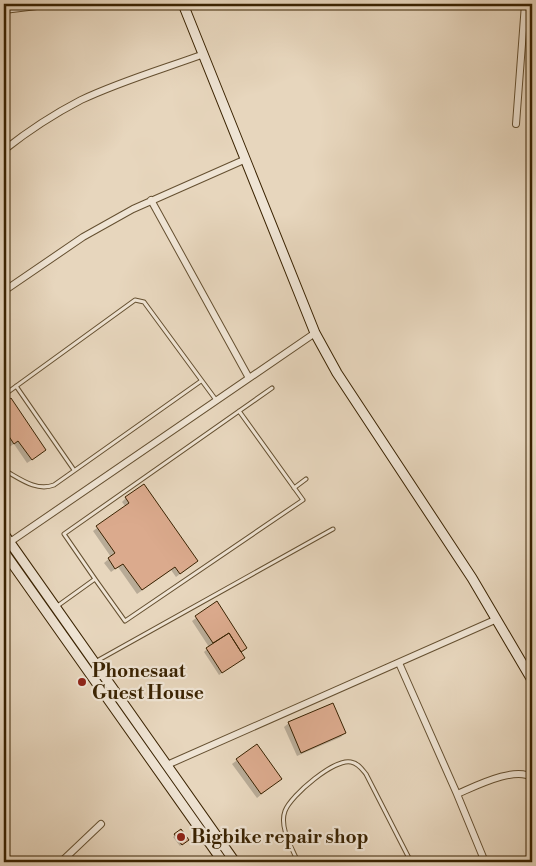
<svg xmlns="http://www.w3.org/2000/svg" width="536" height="866" viewBox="0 0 536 866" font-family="'Libre Bodoni',serif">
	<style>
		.shadow { fill: #0003 }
		.building { fill: #dbaa8d; stroke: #3a2302 }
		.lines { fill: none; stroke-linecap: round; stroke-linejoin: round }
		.lane-casing { stroke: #655031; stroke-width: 5 }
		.street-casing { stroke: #655031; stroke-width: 8 }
		.secondary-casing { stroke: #3a2302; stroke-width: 11 }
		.lane { stroke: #efe4d4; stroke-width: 3 }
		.street { stroke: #efe4d4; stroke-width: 6 }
		.secondary { stroke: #efe4d4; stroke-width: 9 }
		.poi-dot { fill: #8f2418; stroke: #efe4d4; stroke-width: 2 }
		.labels { text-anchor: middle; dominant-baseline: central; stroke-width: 4.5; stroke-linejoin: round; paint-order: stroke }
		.poi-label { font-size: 19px; font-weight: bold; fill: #3a2302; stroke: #efe4d4; text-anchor: start }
	</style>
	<rect width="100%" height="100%" fill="#e7d6bd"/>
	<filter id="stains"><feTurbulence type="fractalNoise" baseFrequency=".004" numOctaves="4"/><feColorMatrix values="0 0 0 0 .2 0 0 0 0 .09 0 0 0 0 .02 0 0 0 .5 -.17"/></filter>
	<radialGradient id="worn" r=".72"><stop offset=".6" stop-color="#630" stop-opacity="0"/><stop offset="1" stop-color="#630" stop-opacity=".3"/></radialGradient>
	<!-- shadow -->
	<path class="shadow" d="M10,400L41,454L27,463L14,444L9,447L4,439V405Z
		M126,498L192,565L176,577L171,570L137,594L118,567L111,572L104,563L111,557L93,531L126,507L122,502Z
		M216,603L240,652L241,660L219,675L204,652L209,647L192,621Z
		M289,723L345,733L341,737L297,756L284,727Z
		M256,746L280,779L257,798L232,764Z
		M180,831L185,842L180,846L173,837Z"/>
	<!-- building -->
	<path class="building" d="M11,398L46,450L32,460L18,441L14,444L4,429V424L6,423L4,419V403Z
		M144,484L198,561L180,574L175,567L142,590L123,564L115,569L108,558L115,553L96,526L129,503L125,497Z
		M217,601L247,648L241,652L229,633L213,643L195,616Z
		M229,633L245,658L222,673L206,648Z
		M333,703L346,733L301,753L288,722Z
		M257,744L282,779L261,794L236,759Z
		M181,829L189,840L182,845L174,834Z"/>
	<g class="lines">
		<!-- lane casing -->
		<g class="lane-casing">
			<path id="lane" d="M16,386L74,470
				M4,395L135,300L144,302L216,400
				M4,470C19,478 36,492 54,485L201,381
				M294,488L306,479
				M95,579L64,534L272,388
				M56,607L95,579L125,621L303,500L239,411
				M95,662L333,529
				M298,862C292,848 279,827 285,811C291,795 335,758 351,762C358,763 362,769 366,774L411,862"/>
		</g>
		<!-- street casing -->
		<g class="street-casing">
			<path id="street" d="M4,10L53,4
				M516,124L525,4
				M4,150C28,131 54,114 81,100C121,81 163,69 204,54
				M151,200L249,378
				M4,291L83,237L133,209L246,159
				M10,542L315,333
				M399,663L457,794L485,862
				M167,765L497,619
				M457,794C474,787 517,765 532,778
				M61,862L101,824"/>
		</g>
		<!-- secondary casing -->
		<g class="secondary-casing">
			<path id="secondary" d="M183,4L315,333L337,373L472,578L532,680
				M4,534L235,862
				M4,552L223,862"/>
		</g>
		<!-- lane -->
		<use href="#lane" class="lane"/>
		<!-- street -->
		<use href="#street" class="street"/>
		<!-- secondary -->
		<use href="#secondary" class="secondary"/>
	</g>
	<!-- markers -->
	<g class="poi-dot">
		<circle cx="82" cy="682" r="5"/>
		<circle cx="181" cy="837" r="5"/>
	</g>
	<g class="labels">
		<!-- poi labels -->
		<g class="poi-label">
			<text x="92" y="671">Phonesaat<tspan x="92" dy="22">Guest House</tspan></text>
			<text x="191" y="837">Bigbike repair shop</text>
		</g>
	</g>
	<!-- margin -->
	<rect width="536" height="866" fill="none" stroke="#e7d6bd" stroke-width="20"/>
	<rect x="5" y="5" width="526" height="856" fill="none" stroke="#3a2302" stroke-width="2.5"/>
	<rect x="10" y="10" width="516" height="846" fill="none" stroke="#3a2302"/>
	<rect width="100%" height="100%" filter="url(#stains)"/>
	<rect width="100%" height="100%" fill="url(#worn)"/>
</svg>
